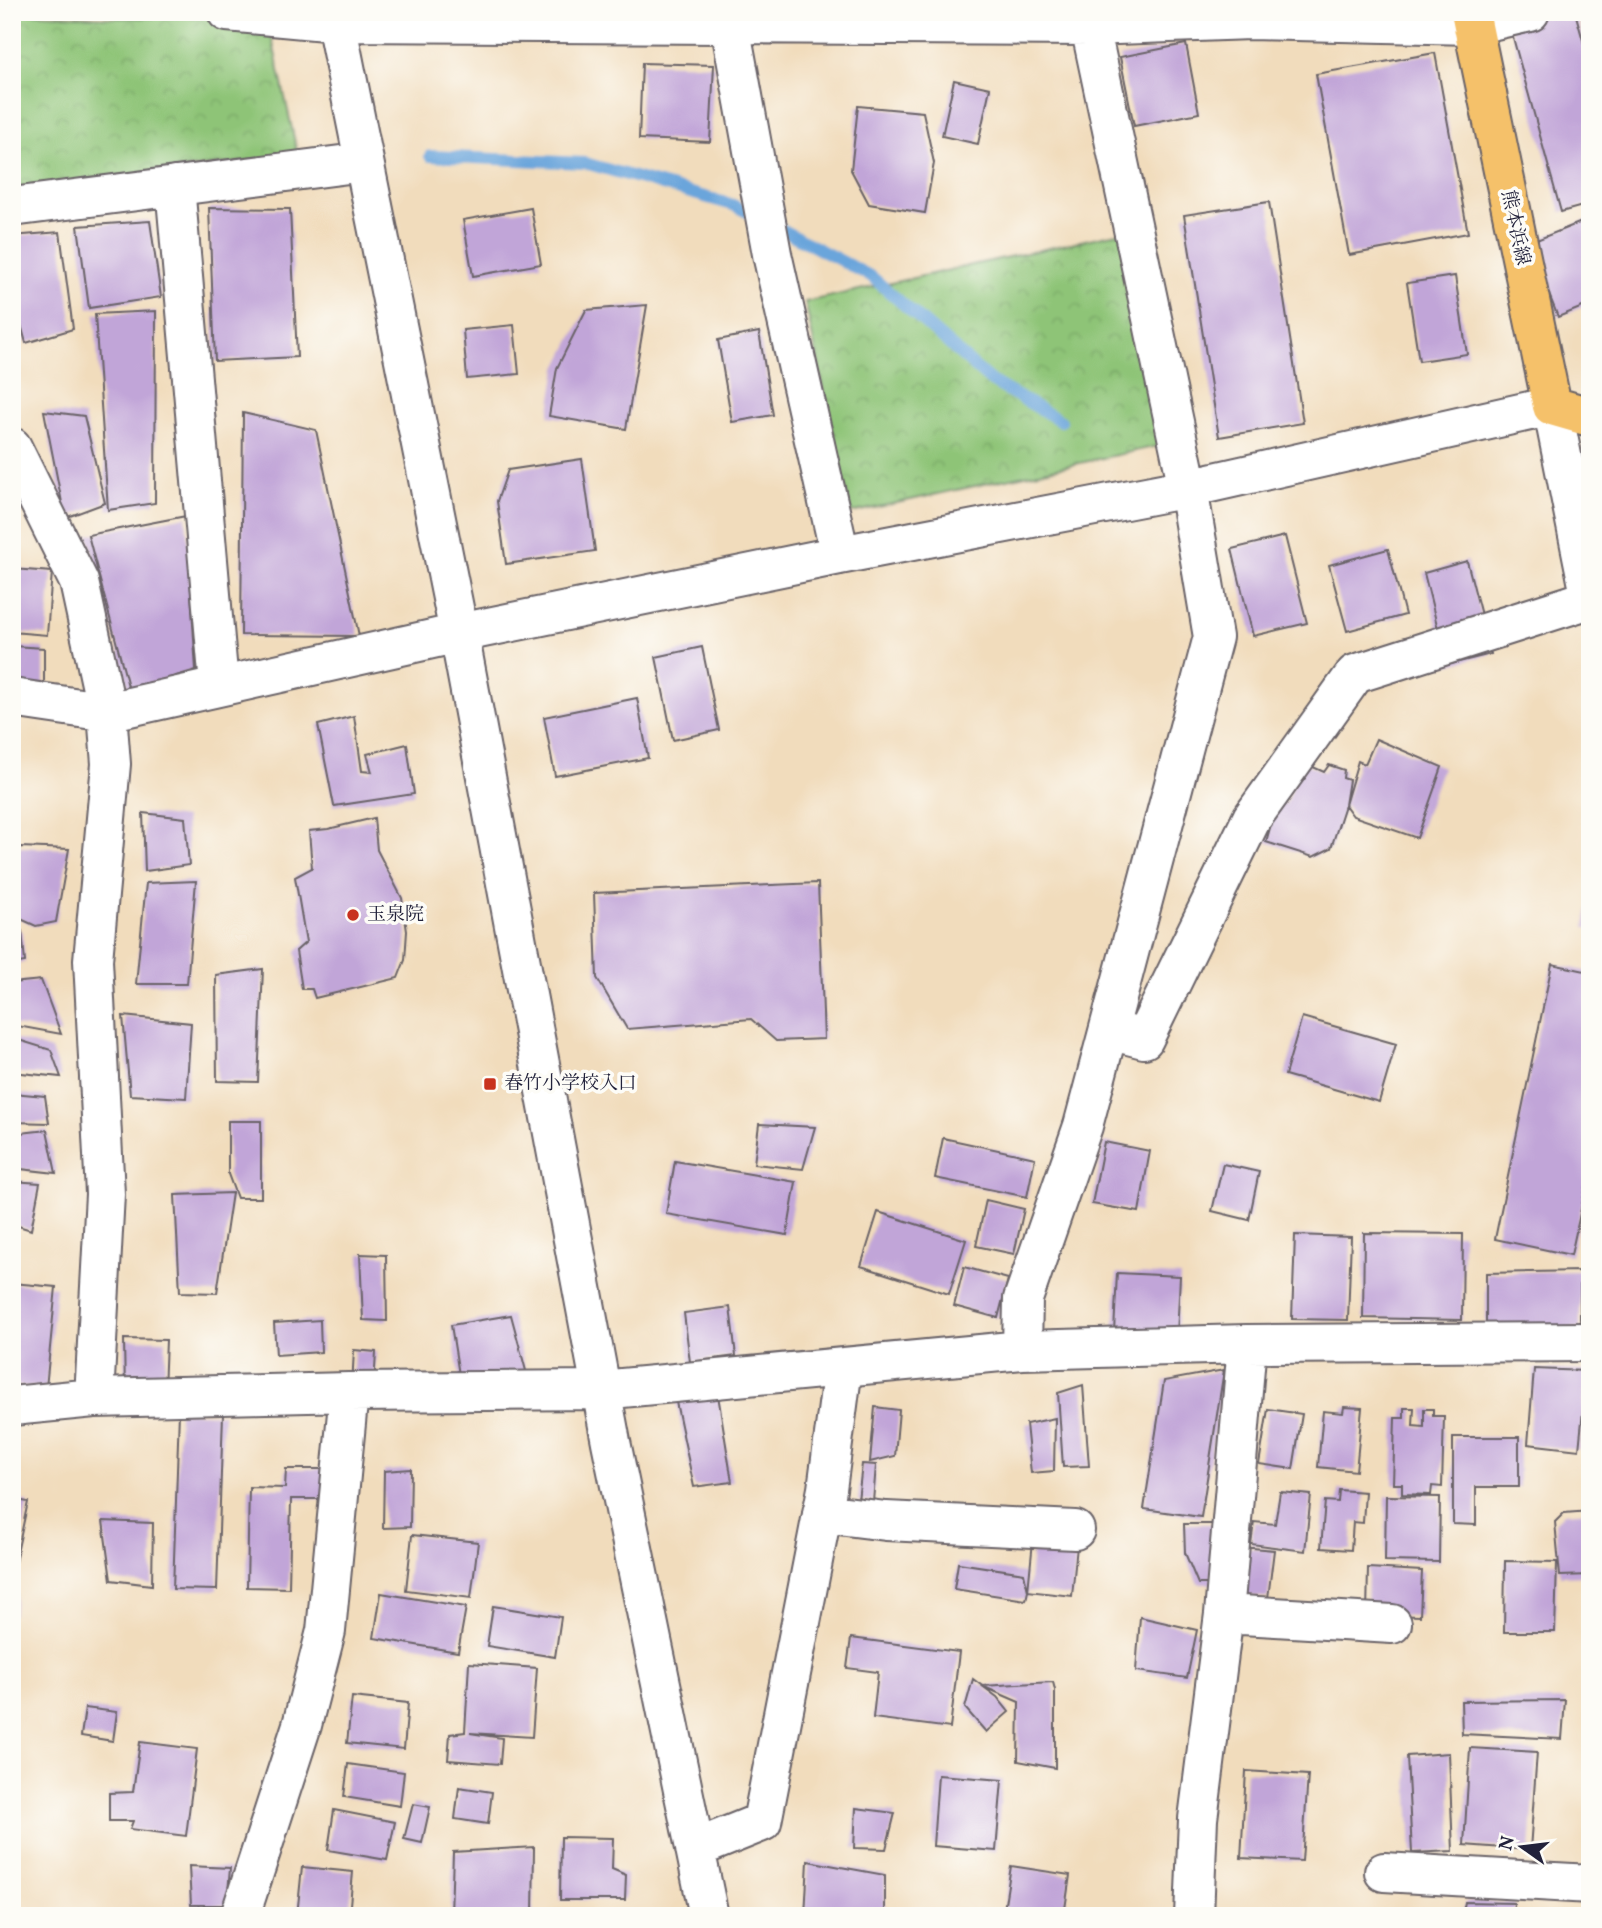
<svg xmlns="http://www.w3.org/2000/svg" width="1602" height="1928" viewBox="0 0 1602 1928" font-family="Vollkorn,'Noto Serif JP',serif">
	<style>
		.park { fill: url(#park-crowns); stroke: #587359; stroke-width: 2 }
		.lines { fill: none; stroke-linecap: round; stroke-linejoin: round }
		.stream { stroke: #6ba5db; stroke-width: 12 }
		.building { fill: #c1a5d8 }
		.minor-casing { stroke: #6a6368; stroke-width: 42 }
		.major-casing { stroke: #6a6368; stroke-width: 42 }
		.minor { stroke: #fff; stroke-width: 38 }
		.major { stroke: #f5c16b; stroke-width: 38 }
		.poi-dot { fill: #c8321e; stroke: #fdfcf7; stroke-width: 2.5 }
		.labels { text-anchor: middle; dominant-baseline: central; stroke-width: 7; stroke-linejoin: round; paint-order: stroke }
		.street-label { font-size: 19px; fill: #22223b; stroke: #fdfcf7 }
		.poi-label { font-size: 19px; fill: #22223b; stroke: #fdfcf7; text-anchor: start }
	</style>
	<defs>
		<pattern id="park-crowns" width="20" height="18" patternUnits="userSpaceOnUse" patternTransform="scale(1.75)"><rect width="20" height="18" fill="#8ec477"/><path d="M2 6a3 3 0 1 1 6 0M12 15a3 3 0 1 1 6 0" fill="none" stroke="#7aa868"/></pattern>
	</defs>
	<rect width="100%" height="100%" fill="#fdfcf7"/>
	<filter id="ink" filterUnits="userSpaceOnUse"><feTurbulence type="fractalNoise" baseFrequency=".0143" numOctaves="2"/><feDisplacementMap in="SourceGraphic" scale="14" xChannelSelector="R" yChannelSelector="G"/><feConvolveMatrix kernelMatrix="1 2 1 2 8 2 1 2 1" color-interpolation-filters="sRGB"/></filter>
	<filter id="wash" filterUnits="userSpaceOnUse"><feTurbulence type="fractalNoise" baseFrequency=".00686" numOctaves="4" result="noise"/><feDisplacementMap in="SourceGraphic" scale="28" xChannelSelector="R" yChannelSelector="G"/><feGaussianBlur stdDeviation="1.57" result="paint"/><feColorMatrix in="noise" values="0 0 0 0 0 0 0 0 0 0 0 0 0 0 0 0 0 1.4 0 .05"/><feComposite in="paint" operator="in"/></filter>
	<g filter="url(#wash)">
		<rect width="100%" height="100%" fill="#f1dcbc"/>
		<!-- park -->
		<path class="park" d="M12,12L112,18L267,16L298,156L12,188Z
			M1121,232L1167,444L851,513L805,302Z"/>
		<g class="lines">
			<!-- stream -->
			<path class="stream" d="M430,156L585,163L733,205L757,217
				M773,225L872,277L991,381L1061,421"/>
		</g>
		<g id="blocks">
			<!-- building -->
			<path class="building" d="M1549,12H1575L1590,65V204L1561,212L1509,23Z
				M1186,44L1199,113L1134,126L1120,57Z
				M1435,53L1468,233L1349,255L1316,74Z
				M642,63L714,65L710,142L639,139Z
				M954,80L990,88L978,144L942,136Z
				M858,106L923,112L934,163L925,213L869,204L851,170Z
				M1269,202L1303,423L1219,437L1184,215Z
				M209,208L290,209L297,357L215,361Z
				M531,208L541,264L473,276L463,220Z
				M1589,219L1590,304L1558,317L1529,243Z
				M150,221L161,297L89,308L78,226Z
				M60,232L73,329L26,343L12,291V236Z
				M1455,276L1467,354L1419,361L1407,283Z
				M647,305L626,429L549,416L557,368L586,310Z
				M156,311L155,503L108,510L95,314Z
				M514,325L519,374L467,379L463,330Z
				M759,332L773,415L732,422L718,340Z
				M44,411L84,416L105,503L65,518Z
				M243,413L316,430L359,636L241,635Z
				M582,459L595,551L506,564L497,501L508,470Z
				M186,516L196,670L129,690L88,535Z
				M1285,536L1307,623L1253,636L1232,549Z
				M1388,549L1405,615L1347,631L1329,565Z
				M1467,561L1491,654L1447,665L1424,573Z
				M12,569L52,572L47,635L12,632Z
				M12,646L44,648V691L12,688Z
				M702,647L719,730L673,740L656,657Z
				M637,698L648,758L555,776L544,717Z
				M354,716L362,771L372,772L367,754L407,744L414,794L334,806L318,725Z
				M1376,739L1442,767L1417,838L1353,816L1345,805L1358,761L1365,764Z
				M1302,762L1324,772L1329,765L1344,770L1343,778L1349,780L1345,805L1331,848L1313,857L1266,842L1277,803L1286,804Z
				M143,813L185,818L189,865L145,871Z
				M374,818L377,850L402,898L407,931L405,960L398,978L315,998L312,989H302L296,951L306,942L295,877L312,868L309,831L328,829Z
				M20,847L69,849L56,922L36,926L12,915V872Z
				M196,881L187,984H136L146,883Z
				M818,883L824,1039L776,1041L751,1019L627,1029L597,978L594,893Z
				M1588,908H1590V928H1585Z
				M12,929L22,931L25,962L12,964Z
				M1552,964L1590,972V1168L1571,1255L1495,1239Z
				M263,969L258,1082L217,1081L216,975Z
				M41,980L61,1034L12,1025V983Z
				M123,1016L191,1023L186,1098L130,1095Z
				M1302,1017L1396,1044L1379,1102L1285,1075Z
				M12,1038L51,1050L61,1077L12,1072Z
				M12,1093L45,1096L49,1123L12,1122Z
				M228,1121H261V1198H237L228,1174Z
				M759,1124L815,1127L803,1169L754,1164Z
				M47,1130L56,1173L12,1168V1134Z
				M943,1138L1035,1158L1027,1197L935,1178Z
				M1104,1142L1150,1151L1139,1212L1092,1204Z
				M675,1161L796,1182L787,1235L666,1214Z
				M1223,1164L1259,1172L1249,1220L1212,1211Z
				M12,1181L40,1183L31,1230L12,1224Z
				M232,1193L217,1293L180,1292L175,1195Z
				M986,1200L1024,1209L1014,1254L976,1246Z
				M878,1212L966,1240L949,1294L861,1266Z
				M1364,1233L1463,1234L1462,1320L1363,1318Z
				M1295,1235L1351,1237L1348,1320L1292,1319Z
				M360,1254L386,1255L387,1321L363,1320Z
				M964,1267L1008,1279L998,1318L954,1306Z
				M1580,1271V1328L1486,1329V1273Z
				M1117,1273L1180,1276L1177,1335L1114,1332Z
				M12,1283L56,1287L46,1388L12,1385Z
				M730,1307L736,1356L690,1362L684,1313Z
				M511,1315L529,1382L460,1381L451,1325Z
				M320,1320L321,1352L276,1355L274,1323Z
				M124,1339L166,1340L164,1391L125,1392Z
				M354,1350L376,1352L374,1387L352,1386Z
				M1534,1369L1587,1371L1579,1450L1528,1444Z
				M1224,1370L1201,1517L1144,1509L1164,1381Z
				M1083,1385L1089,1466L1063,1467L1058,1393Z
				M718,1395L732,1482L694,1487L676,1402Z
				M875,1407L899,1410L895,1456L870,1462Z
				M1344,1407L1362,1408L1356,1471L1318,1467L1323,1411L1343,1413Z
				M1404,1408H1414L1413,1426L1424,1427V1409H1433V1416H1444L1442,1487L1432,1486L1431,1495L1402,1494V1484H1393L1395,1418H1404Z
				M1268,1409L1302,1414L1293,1469L1259,1464Z
				M179,1412L223,1414L217,1590L173,1589Z
				M1055,1418L1054,1471L1031,1473L1026,1424Z
				M1453,1437H1519V1487H1476V1525L1453,1524Z
				M862,1464L876,1465L873,1502L858,1501Z
				M286,1469H325L324,1499H291L289,1588L247,1587L249,1487L285,1488Z
				M411,1469L410,1527L383,1528L384,1471Z
				M1339,1490L1365,1492L1363,1523L1353,1522L1351,1550L1321,1548L1325,1501L1338,1502Z
				M1280,1492L1311,1495L1305,1551L1251,1544L1254,1522L1275,1524Z
				M1386,1496L1440,1497L1439,1562L1385,1561Z
				M12,1499L28,1502L14,1567H12Z
				M1590,1511V1575L1560,1576L1555,1522L1564,1513Z
				M103,1521L153,1523L152,1585L111,1580Z
				M1184,1524H1212V1584H1198L1185,1553Z
				M412,1535L478,1542L471,1598L406,1590Z
				M1033,1541L1077,1546L1072,1596L1028,1591L1026,1600L954,1589L958,1563L1024,1573L1028,1591Z
				M1241,1547L1274,1550L1268,1598L1236,1594Z
				M1505,1561L1557,1562L1555,1632H1504Z
				M1368,1568L1422,1571L1420,1616L1367,1614Z
				M381,1593L466,1607L458,1652L374,1638Z
				M12,1595H17L14,1615H12Z
				M493,1606L561,1617L555,1657L487,1646Z
				M1140,1617L1197,1630L1187,1678L1136,1671Z
				M851,1638L959,1652L950,1728L873,1718L878,1672L847,1668Z
				M469,1663L537,1668L532,1737L470,1733L502,1738L500,1764L448,1760L450,1734L465,1732Z
				M973,1679L997,1697L1009,1712L986,1732L965,1708Z
				M1053,1682L1055,1690V1768L1018,1761L1019,1702L982,1686Z
				M352,1697L408,1703L404,1749L347,1743Z
				M1565,1700L1562,1739L1462,1734L1461,1701Z
				M85,1708L117,1712L113,1741L81,1736Z
				M140,1742L197,1749L186,1836L130,1829L133,1821H109V1793L133,1792Z
				M1470,1748L1537,1752L1530,1850L1464,1845Z
				M1449,1753L1453,1851L1412,1853L1407,1756Z
				M348,1764L404,1772L400,1806L344,1797Z
				M1246,1771L1308,1775L1302,1861L1241,1858Z
				M938,1775L1002,1780L996,1851L933,1846Z
				M459,1787L492,1792L488,1824L455,1819Z
				M413,1804L430,1807L422,1843L404,1839Z
				M856,1808L895,1813L886,1849L854,1848Z
				M334,1810L395,1822L387,1860L328,1850Z
				M561,1837L613,1838L612,1869L626,1875L625,1900H560Z
				M534,1847L533,1916H451L453,1852Z
				M808,1861L885,1875V1916H805Z
				M189,1866L230,1868L227,1905H191Z
				M1011,1866L1070,1875L1064,1916H1003Z
				M302,1867L353,1872L349,1916H297Z
				M1465,1902L1514,1903L1513,1916H1462Z"/>
		</g>
	</g>
	<g filter="url(#ink)">
		<use href="#blocks" fill-opacity="0" stroke="#6a6368" stroke-width="2"/>
		<g class="lines">
			<!-- minor casing -->
			<g class="minor-casing">
				<path id="minor" d="M227,12L336,22L1090,26L1250,20L1473,25L1530,12
					M334,12L459,633L611,1442L709,1916
					M732,12L730,25L772,254L840,555
					M175,186L219,685
					M12,207L364,162
					M12,447L79,582L107,712L111,764L93,960L105,1194L94,1398
					M12,698L107,712L459,633L840,555L1188,488L1552,406L1590,595
					M1109,1030L1144,1039L1252,818L1355,674L1590,599
					M1022,1350L1023,1299L1083,1126L1213,637L1188,488L1090,26
					M12,1406L94,1398L349,1392L601,1390L1022,1350L1247,1344L1590,1342
					M822,1513L886,1521L1075,1530
					M1224,1614L1392,1624
					M695,1849L762,1822L827,1489L843,1367
					M1384,1872L1590,1884
					M240,1916L302,1725L326,1631L349,1392
					M1194,1916L1198,1819L1224,1614L1247,1344"/>
			</g>
			<!-- major casing -->
			<g class="major-casing">
				<path id="major" d="M1470,12L1552,406L1590,417"/>
			</g>
			<!-- minor -->
			<use href="#minor" class="minor"/>
			<!-- major -->
			<use href="#major" class="major"/>
		</g>
	</g>
	<!-- markers -->
	<g class="poi-dot">
		<circle cx="353" cy="915" r="7"/>
		<rect x="483" y="1077" width="14" height="14" rx="3.5"/>
	</g>
	<g class="labels">
		<!-- street labels -->
		<g class="street-label">
			<text transform="translate(1515 228) rotate(78)">熊本浜線</text>
		</g>
		<!-- poi labels -->
		<g class="poi-label">
			<text x="367" y="915">玉泉院</text>
			<text x="504" y="1084">春竹小学校入口</text>
		</g>
	</g>
	<!-- margin -->
	<rect width="1602" height="1928" fill="none" stroke="#fdfcf7" stroke-width="42"/>
	<!-- north arrow -->
	<g transform="translate(1522 1847) rotate(284)" stroke="#fdfcf7" stroke-width="5" paint-order="stroke">
	<path d="M0-5L12 26L0 18L-12 26Z" fill="#22223b"/>
	<text y="-10" font-size="19" font-weight="bold" text-anchor="middle" fill="#22223b">N</text>
	</g>
</svg>
